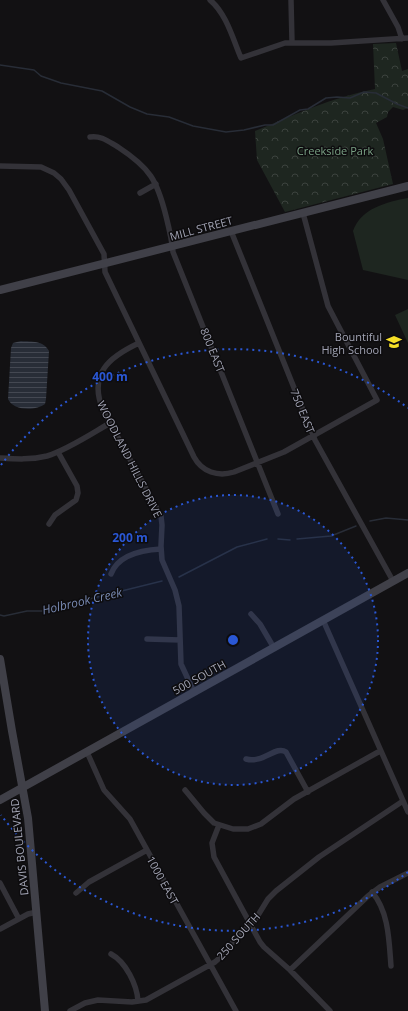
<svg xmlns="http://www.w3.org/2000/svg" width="408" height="1011" viewBox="0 0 408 1011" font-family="'Open Sans',sans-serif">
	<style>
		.green { fill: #1e2620 }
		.park { fill: url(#park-crowns) }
		.water { fill: url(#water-rules) }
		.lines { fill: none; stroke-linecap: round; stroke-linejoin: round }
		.stream { stroke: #282d37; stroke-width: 1.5 }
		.street { stroke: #333238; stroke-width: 5.5 }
		.secondary { stroke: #404048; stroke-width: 8 }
		.ring { fill: none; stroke: #2a57d4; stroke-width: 2; stroke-dasharray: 2 4 }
		.labels { text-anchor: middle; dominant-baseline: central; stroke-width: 3; stroke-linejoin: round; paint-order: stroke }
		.park-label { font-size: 11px; fill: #79a084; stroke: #0d0c0e }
		.street-label { font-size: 11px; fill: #a2a4b4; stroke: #0d0c0e }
		.poi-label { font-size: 11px; fill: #a2a4b4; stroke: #0d0c0e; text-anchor: end }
		.water-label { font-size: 12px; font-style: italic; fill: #7889b1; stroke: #0d0c0e }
		.centre { fill: #2a57d4; stroke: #0d0c0e; stroke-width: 2 }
		.ring-label { font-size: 12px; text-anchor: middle; font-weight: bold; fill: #2a57d4; stroke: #0d0c0e; stroke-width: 3; stroke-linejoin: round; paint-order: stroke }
	</style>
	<defs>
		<pattern id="park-crowns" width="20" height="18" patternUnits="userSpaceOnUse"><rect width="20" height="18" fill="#1e2620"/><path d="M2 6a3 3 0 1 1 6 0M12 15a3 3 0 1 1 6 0" fill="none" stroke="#3c423e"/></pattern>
		<pattern id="water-rules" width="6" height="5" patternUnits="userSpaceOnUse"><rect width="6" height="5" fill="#282d37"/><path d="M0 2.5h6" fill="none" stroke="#444852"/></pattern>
	</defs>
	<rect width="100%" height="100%" fill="#121113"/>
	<!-- green -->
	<path class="green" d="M408,198V280L363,270L353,231C361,208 387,202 408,198Z
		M408,309V343L395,315Z"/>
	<!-- park -->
	<path class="park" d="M396,43L402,71L408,69V108L403,110L393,107L388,112L387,117L376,123L383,139L393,184L285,212L257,160L255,131C294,115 333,97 375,89L373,44Z"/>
	<!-- water -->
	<path class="water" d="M21,341C32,342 43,340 49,351L46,399L45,404C36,411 13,411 8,399L11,348L13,343Z"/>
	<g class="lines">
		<!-- stream -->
		<path class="stream" d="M0,65L34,70L41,76L61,83L102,91L130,107L147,114L169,117L193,126L226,132L244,130L265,125H273L300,110L308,109L326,98L337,97L350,98L364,92L376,93L397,104L408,108
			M370,521L386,518L408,520
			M278,539L290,540
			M297,539L331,536L356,526
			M179,577L237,547L267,539
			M0,615L4,616L27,611H45L65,605L162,581"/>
		<!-- street -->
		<path class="street" d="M210,0C226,13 233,39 241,58L285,43H331L408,38
			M291,0L292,42
			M383,0L398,27L402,39
			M90,137C101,135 109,142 118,147C150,168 157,180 166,216C169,228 172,240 173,252L278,514
			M0,166L41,167L54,173L61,179L69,190L104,254L105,272L194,457C202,472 218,477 234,472L284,452L377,400L328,306L303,213
			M140,193L156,184
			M231,231L315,440L393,581
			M139,343C109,357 88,374 103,410L161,516L162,525L161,546L162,560L175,590L179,606L181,664L194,692
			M0,458C16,459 31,460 47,456C67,450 91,434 110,423
			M49,524L55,515L76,500L78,493L77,486L58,452
			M111,574C118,555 143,550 161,549
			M251,614L260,624L274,648
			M323,620L408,812
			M147,639L180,640
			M87,752L104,790L130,819L236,1011
			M246,759C263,764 276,745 286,752L308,792
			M185,790L204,813L214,823L233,829H248L261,824L294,799L380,751
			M219,825L212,843L214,857L260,942L264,947L290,970L330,1011
			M0,883L19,919
			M372,892C389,912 389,941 391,966
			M76,893L89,882L147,850
			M0,929L28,914L37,912
			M111,954C126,962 137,985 138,1001
			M290,970L368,896L380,887L408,873
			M70,1011L85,1003L98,1000L132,1002L146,1000L215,962L225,953L235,939L255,920L268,899L276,891L319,857L403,801"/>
		<!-- secondary -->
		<path class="secondary" d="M0,290L408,186
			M0,659L12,731L28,818L45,1011
			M0,800L408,573"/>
	</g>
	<!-- distance rings -->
	<circle cx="233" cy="640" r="145" fill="#2a57d4" fill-opacity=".12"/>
	<g class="ring">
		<circle cx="233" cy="640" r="145"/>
		<path d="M408 872A290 290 0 0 1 1 815M1 465A290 290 0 0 1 408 408"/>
	</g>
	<!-- icons -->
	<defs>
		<g id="school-bare" transform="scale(1.2)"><path d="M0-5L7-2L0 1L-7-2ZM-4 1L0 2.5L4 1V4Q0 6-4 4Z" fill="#f6df27" stroke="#0d0c0e" stroke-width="2.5" paint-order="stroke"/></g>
	</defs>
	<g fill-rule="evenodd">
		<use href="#school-bare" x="394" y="342"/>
	</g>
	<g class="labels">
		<!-- park labels -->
		<g class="park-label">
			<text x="335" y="150">Creekside Park</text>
		</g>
		<!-- street labels -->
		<g class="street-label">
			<text transform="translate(201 228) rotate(-15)">MILL STREET</text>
			<text transform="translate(213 350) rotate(68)">800 EAST</text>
			<text transform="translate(303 411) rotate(68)">750 EAST</text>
			<text transform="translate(130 459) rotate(63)">WOODLAND HILLS DRIVE</text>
			<text transform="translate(199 677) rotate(-29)">500 SOUTH</text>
			<text transform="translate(19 847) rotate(-96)">DAVIS BOULEVARD</text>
			<text transform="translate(163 880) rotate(61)">1000 EAST</text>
			<text transform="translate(238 936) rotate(-48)">250 SOUTH</text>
		</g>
		<!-- poi labels -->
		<g class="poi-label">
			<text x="382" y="336">Bountiful<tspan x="382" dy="13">High School</tspan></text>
		</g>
		<!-- water labels -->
		<g class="water-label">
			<text transform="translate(82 601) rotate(-13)">Holbrook Creek</text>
		</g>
	</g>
	<circle cx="233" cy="640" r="6" class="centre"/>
	<g class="ring-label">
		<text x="110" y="381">400 m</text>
		<text x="130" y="542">200 m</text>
	</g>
</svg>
